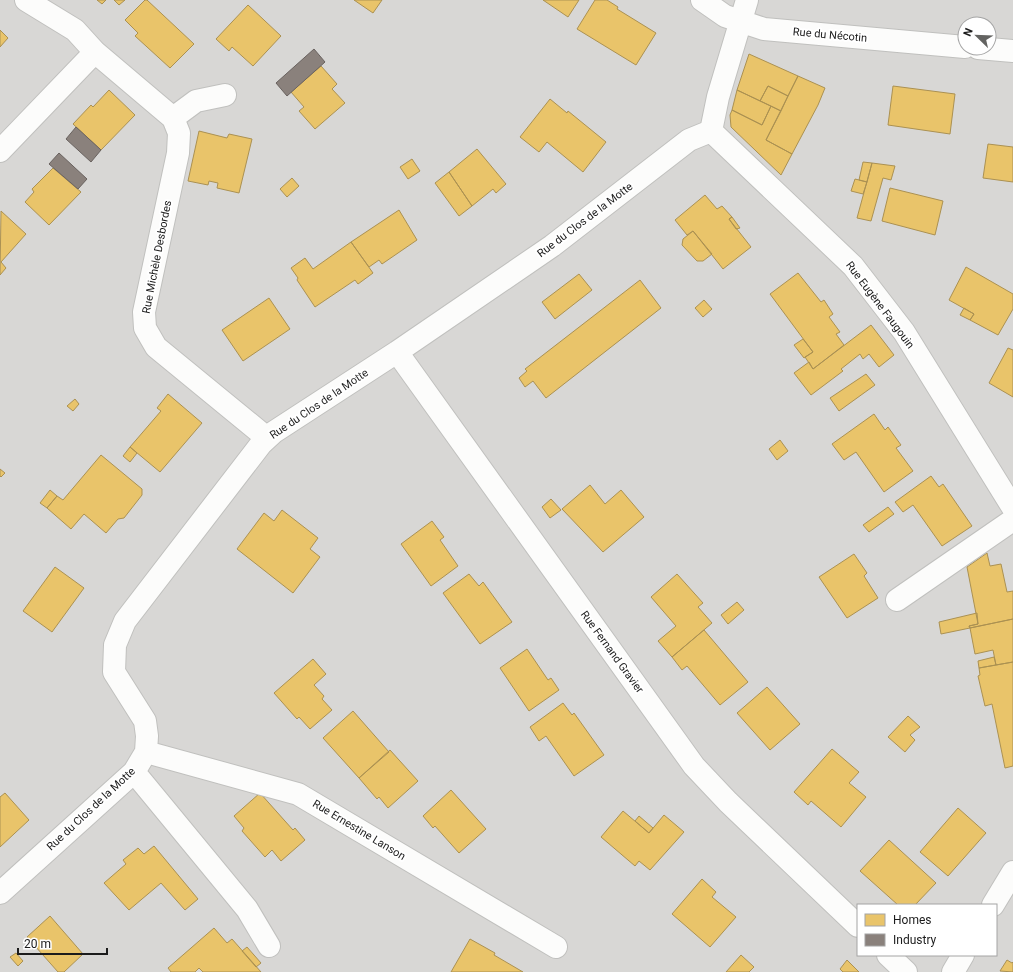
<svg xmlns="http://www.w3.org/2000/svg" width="1013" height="972" viewBox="0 0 1013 972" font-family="Roboto,sans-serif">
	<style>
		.residential { fill: #d8d7d5; fill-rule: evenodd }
		.homes { fill: #e9c46a; stroke: #ab9152 }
		.industry { fill: #8a817c; stroke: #69625f }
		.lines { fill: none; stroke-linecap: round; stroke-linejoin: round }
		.minor-casing { stroke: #c0c0be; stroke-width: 24 }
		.minor { stroke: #fcfcfb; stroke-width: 22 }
		.labels { text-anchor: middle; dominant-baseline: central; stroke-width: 4; stroke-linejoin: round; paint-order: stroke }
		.street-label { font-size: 11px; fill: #1b1b1b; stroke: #fff }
	</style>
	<rect width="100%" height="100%" fill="#e9e8e3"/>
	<!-- residential -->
	<path class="residential" d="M0,0H1013V972H0ZM965,24H989V48H965ZM858,905H996V955H858Z"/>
	<!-- homes -->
	<path class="homes" d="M97,0H106L102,4Z
		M114,0H125L119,5Z
		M145,0H147L194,44L170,68L135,36L138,33L125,20Z
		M354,0H382L373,13Z
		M543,0H579L568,17Z
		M595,0H607L618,7L617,9L656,33L636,65L577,29Z
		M248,5L281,36L253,66L232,47L229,51L216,39Z
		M0,30L8,38L0,47Z
		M749,54L798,76L788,96L768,86L760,101L737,90Z
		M321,66L337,84L332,89L345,103L315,129L299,111L304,107L291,92Z
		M798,76L825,88L818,105L792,154L766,140Z
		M768,86L788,96L781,111L760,101Z
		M893,86L955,94L950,134L888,125Z
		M109,90L135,115L101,150L73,124L91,105L93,107Z
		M737,90L771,106L762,125L732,110Z
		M550,99L567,113L568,111L606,142L583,172L547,142L539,152L520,137Z
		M771,106L781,111L766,140L792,154L781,175L731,127L730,115L732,110L762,125Z
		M199,131L227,138L229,134L252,139L239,193L217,188L218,183L209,181L208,185L188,181Z
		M988,144L1013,147V182L983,178Z
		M477,149L506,184L496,193L493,189L472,206L449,172Z
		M412,159L420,171L408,179L400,167Z
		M863,162L872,163L867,182L859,180Z
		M872,163L895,166L891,180L883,178L871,221L857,218Z
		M53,168L81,192L49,225L25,202L34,192L32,189Z
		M449,172L472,206L459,216L435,183Z
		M292,178L299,186L287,197L280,189Z
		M855,179L867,182L863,194L851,191Z
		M890,188L943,201L935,235L882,221Z
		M705,195L717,209L722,206L732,217L729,219L751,247L723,269L693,231L687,235L675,220Z
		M399,210L417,240L382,264L379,260L369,267L351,242Z
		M1,211L26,234L1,262L6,268L0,275Z
		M732,217L740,228L736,229L729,219Z
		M693,231L712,254L703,261H697L682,245L683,239Z
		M351,242L373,273L358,284L355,280L315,307L297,280L298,278L291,268L305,258L313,269Z
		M966,267L1013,294V309L998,335L970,320L974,314L949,300Z
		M798,273L821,302L824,300L833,314L829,317L840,332L836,334L844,345L813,369L805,357L813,352L770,294Z
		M579,274L592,290L555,319L542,302Z
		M640,280L661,308L546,398L533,381L525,387L519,378L527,371L525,369Z
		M269,298L290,329L243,361L222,330Z
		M704,300L712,309L703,317L695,308Z
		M964,308L974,314L970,320L960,315Z
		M871,325L894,355L879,367L869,354L863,359L860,354L841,369L843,371L811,395L794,373L809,362L813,369Z
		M803,339L813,352L804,358L794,345Z
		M1008,348L1013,350V397L989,383Z
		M866,374L875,385L839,411L830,398Z
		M168,394L202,423L160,472L130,447L161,411L157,408Z
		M75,399L79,404L73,411L67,406Z
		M874,414L885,430L888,427L901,445L896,448L913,471L884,492L856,452L844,460L832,444Z
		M780,440L788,451L777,460L769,449Z
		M130,447L137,453L130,462L123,456Z
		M101,455L142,489V495L124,518L118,519L106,533L84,514L71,529L47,508L57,496L63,500Z
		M0,469L5,473L1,477L0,476Z
		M931,476L939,487L943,484L972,526L942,546L913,505L903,512L895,502Z
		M590,485L605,504L621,490L644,517L603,552L562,509Z
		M50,490L57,496L47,508L40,503Z
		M551,499L561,510L550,518L542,507Z
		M888,507L894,514L869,532L863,525Z
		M282,510L318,538L310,549L320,557L293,593L237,549L264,513L274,521Z
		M432,521L444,537L440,540L458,566L431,586L401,544Z
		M987,553L990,566L1001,564L1007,592L1013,591V619L970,628L969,626L978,624L967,567Z
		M854,554L867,573L864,576L878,598L847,618L819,577Z
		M55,567L84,588L52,632L23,611Z
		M469,574L479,586L483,582L512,622L480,644L443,593Z
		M677,574L703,603L698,607L712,623L672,657L658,641L676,626L651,597Z
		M737,602L744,610L728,624L721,615Z
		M977,613L978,624L969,626L970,628L941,634L939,622Z
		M1013,619V662L996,665L993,650L975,654L970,628Z
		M704,630L748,682L720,705L687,666L682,670L672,657Z
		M527,649L548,680L551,678L559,690L529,711L500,668Z
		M994,657L996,665L979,668L978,661Z
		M313,659L326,674L314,685L324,696L322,699L332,710L310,729L299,717L297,719L274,693Z
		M1013,662V766L1005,768L992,704L985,706L978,676L980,675L979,668Z
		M767,687L800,724L770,750L737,713Z
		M563,703L572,715L574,713L604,755L574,776L546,736L539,741L530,727Z
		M353,711L389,752L359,778L323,738Z
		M908,716L920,727L910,735L915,740L905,752L888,737Z
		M832,749L859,772L849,783L866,797L841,827L811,801L808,805L794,792Z
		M390,750L418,781L388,808L379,797L377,799L359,778Z
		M451,790L486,829L459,853L435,826L433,828L423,816Z
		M5,793L29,820L0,847V797Z
		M260,793L293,830L295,828L305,840L281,861L272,850L265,857L242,831L244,828L234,816Z
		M958,808L986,833L948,876L920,852Z
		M623,811L649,833L664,815L684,832L650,870L639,861L635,866L601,837Z
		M639,816L653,828L649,833L635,821Z
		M889,840L936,883L915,905H898L860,871Z
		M154,846L198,899L185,910L161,883L129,910L104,883L126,864L123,860L138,848L144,854Z
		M702,879L716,892L712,897L736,917L710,947L672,914Z
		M50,916L83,954L64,972H58L27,937Z
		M214,928L227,943L232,939L261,972H203L199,968L195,972H171L168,968Z
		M470,939L495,953L494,955L523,972H451Z
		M247,947L261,963L256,967L242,951Z
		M16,953L23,961L18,966L10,957Z
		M741,955L754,967L749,972H726Z
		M847,960L859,972H843L840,969Z
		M1007,960L1012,963L1013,962V972L1000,971Z"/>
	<!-- industry -->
	<path class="industry" d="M314,49L325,62L287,96L276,83Z
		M76,127L101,150L91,162L66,139Z
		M59,153L87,179L78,189L49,164Z"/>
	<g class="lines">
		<!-- minor casing -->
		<g class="minor-casing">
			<path id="minor" d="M26,0L75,30L95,52L173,118L179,133L178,153L144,312L145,328L156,347L267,438
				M702,0L725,16L764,29L965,47
				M978,48L1013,51
				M173,118L196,101L225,95
				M711,131L853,266L904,332L1013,508
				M0,151L95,52
				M397,352L694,766L728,802L858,926
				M897,600L1013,520
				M146,752L298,794L556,947
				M134,772L247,909L269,946
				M0,893L134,772L146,752L147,736L145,721L114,672L115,645L125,621L261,444L274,432L397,352L552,246L689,140L711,131L718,97L747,0
				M993,905L1013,872
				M888,955L906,972
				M953,972L963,955"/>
		</g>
		<!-- minor -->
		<use href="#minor" class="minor"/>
	</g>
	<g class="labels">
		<!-- street labels -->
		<g class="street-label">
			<text transform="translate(830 35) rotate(5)">Rue du Nécotin</text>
			<text transform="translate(585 220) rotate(-37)">Rue du Clos de la Motte</text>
			<text transform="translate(157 257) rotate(-79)">Rue Michèle Desbordes</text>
			<text transform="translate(880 305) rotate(53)">Rue Eugène Faugouin</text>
			<text transform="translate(319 404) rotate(-34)">Rue du Clos de la Motte</text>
			<text transform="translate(612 652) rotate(54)">Rue Fernand Gravier</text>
			<text transform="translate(91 809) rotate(-43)">Rue du Clos de la Motte</text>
			<text transform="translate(359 830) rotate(31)">Rue Ernestine Lanson</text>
		</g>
	</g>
	<!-- legend -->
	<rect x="857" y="904" width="140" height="52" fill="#ffffff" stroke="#a4a4a4"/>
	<rect x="865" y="914" width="20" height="12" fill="#e9c46a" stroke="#a4a4a4"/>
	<text x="893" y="924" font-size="12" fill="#1b1b1b">Homes</text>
	<rect x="865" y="934" width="20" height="12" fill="#8a817c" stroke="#a4a4a4"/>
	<text x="893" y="944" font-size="12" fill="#1b1b1b">Industry</text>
	<!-- north arrow -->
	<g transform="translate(977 36) rotate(293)"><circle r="19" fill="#ffffff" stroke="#a4a4a4"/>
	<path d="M0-3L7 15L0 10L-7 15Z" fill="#636361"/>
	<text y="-6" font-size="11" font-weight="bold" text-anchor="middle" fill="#1b1b1b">N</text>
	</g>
	<!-- scale -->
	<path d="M18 948v6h89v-6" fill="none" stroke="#1b1b1b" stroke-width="2"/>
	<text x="24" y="948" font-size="12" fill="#1b1b1b" stroke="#ffffff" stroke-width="3" paint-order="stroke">20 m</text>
</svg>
